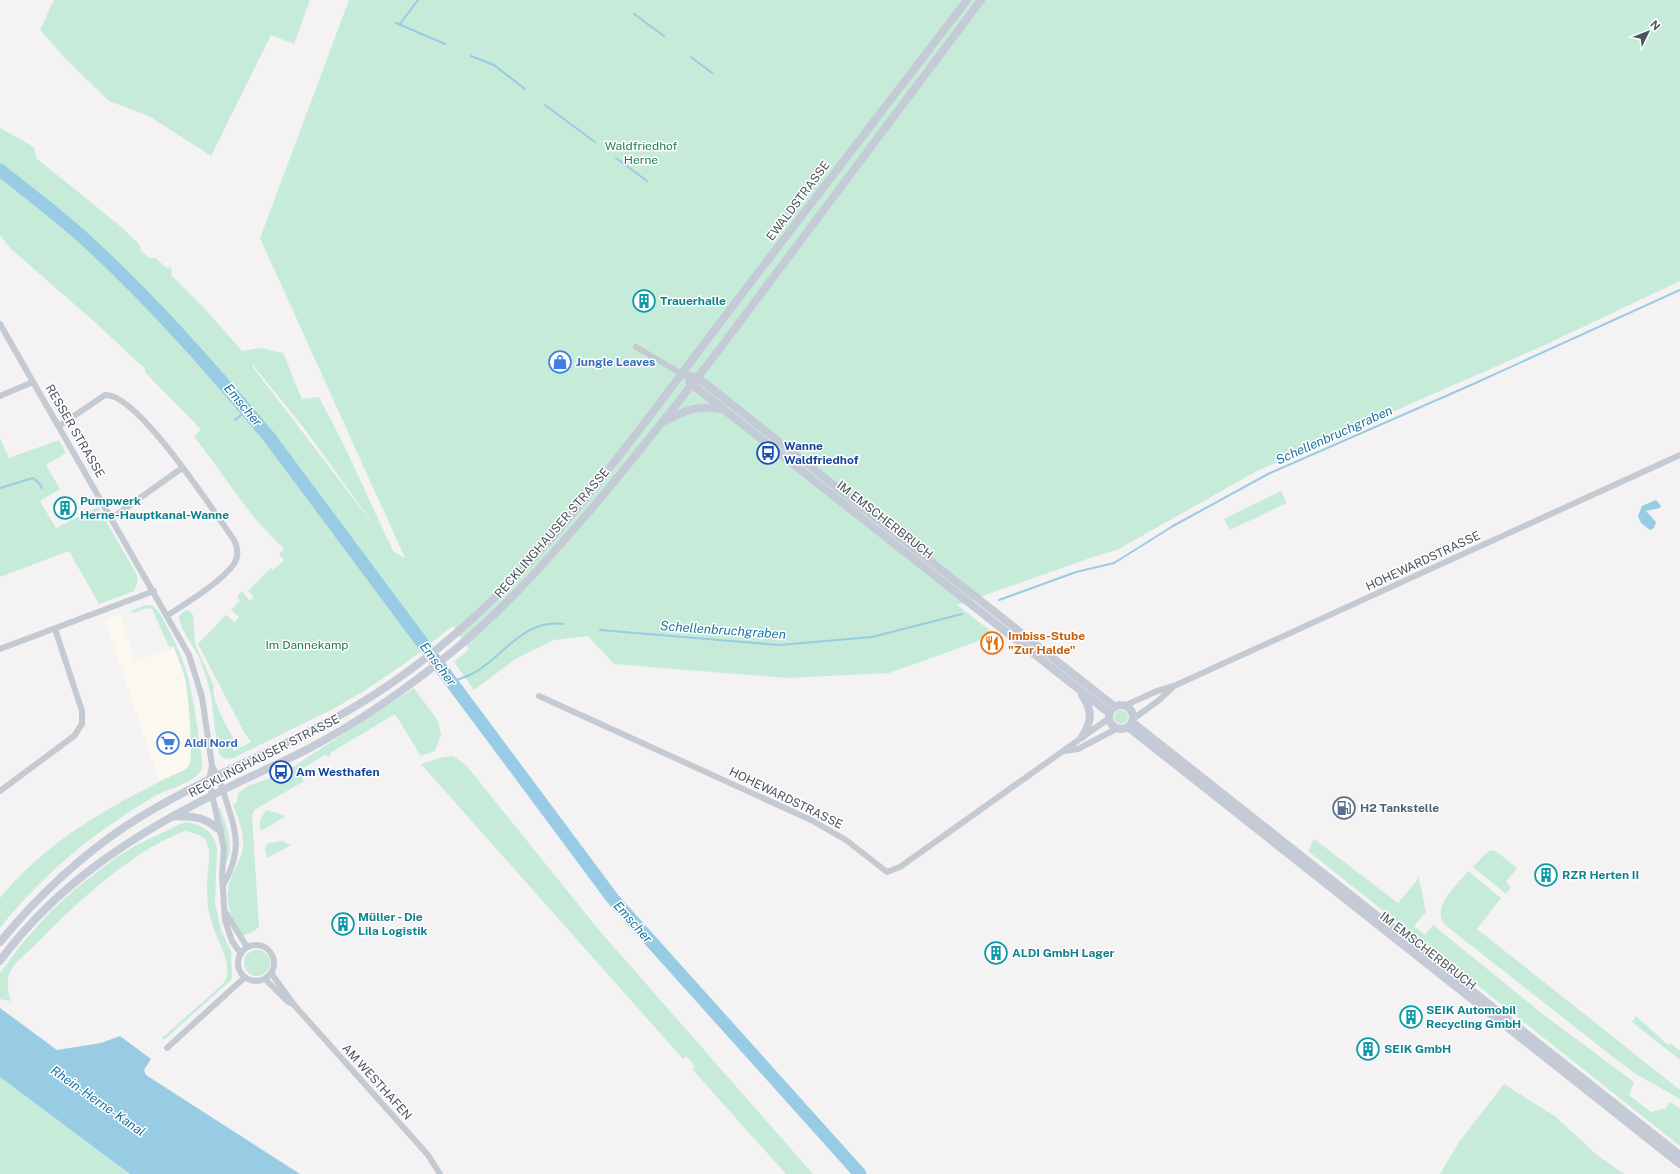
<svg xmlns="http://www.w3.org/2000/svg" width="1680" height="1174" viewBox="0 0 1680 1174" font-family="'Public Sans',sans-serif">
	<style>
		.commercial { fill: #fbf9ef }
		.green { fill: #c6ecd9; fill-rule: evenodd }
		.water { fill: #98cce4 }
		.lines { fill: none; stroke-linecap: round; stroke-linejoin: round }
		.stream { stroke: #98cce4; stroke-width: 2 }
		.river { stroke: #98cce4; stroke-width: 13 }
		.minor { stroke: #c4cad1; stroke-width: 6 }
		.secondary { stroke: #c5cbd6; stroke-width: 8 }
		.labels { text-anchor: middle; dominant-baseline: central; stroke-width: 3; stroke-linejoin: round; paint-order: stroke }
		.park-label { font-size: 12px; fill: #227956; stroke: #fff }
		.street-label { font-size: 12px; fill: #4b535d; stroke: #fff }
		.culture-label { font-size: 12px; font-weight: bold; fill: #0d838f; stroke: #fff; text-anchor: start }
		.shop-label { font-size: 12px; font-weight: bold; fill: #366cbe; stroke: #fff; text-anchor: start }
		.transit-label { font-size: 12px; font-weight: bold; fill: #164399; stroke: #fff; text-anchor: start }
		.food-label { font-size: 12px; font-weight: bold; fill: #c56008; stroke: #fff; text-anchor: start }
		.service-label { font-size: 12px; font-weight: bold; fill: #4e5e75; stroke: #fff; text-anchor: start }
		.water-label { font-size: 13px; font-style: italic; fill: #1c76a0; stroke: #fff }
	</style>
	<rect width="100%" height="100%" fill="#f4f2f2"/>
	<!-- commercial -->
	<path class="commercial" d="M120,614L135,661L174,648L186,682L190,719L191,762L187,769L159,781L105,620Z"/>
	<!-- green -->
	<path class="green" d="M54,0H310L294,44L271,35L211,156L149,116L109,101L64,57L40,30Z
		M349,0H1680V281L1547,344L1255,472L1117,550L1093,557L957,605L992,632L976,642L889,673L786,678L614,664L588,636L554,640L517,658L474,690L454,662L469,649L453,626L404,664L367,689L335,708L233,758C229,759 225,759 221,756C216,751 213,706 211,696C208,682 204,670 199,657C194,647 178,626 179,616L185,610L190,611L193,615L195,644L214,686C210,700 229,730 236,743L231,746L234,751L251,742L245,734L198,644L226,615L235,622L239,617L231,610L240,600L237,597L242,591L250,601L254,597L248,591L271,568L273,570L284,560L279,554L284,549L255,519L194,436L201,430C183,409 163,392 145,372V369L97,324L10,248L0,235V128L34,147L36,158L119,225L140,245L141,251L149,258H155L167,268L170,267L172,270L171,275L205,309L242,351L261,348L283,353L302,399L319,397L342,441L393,551L405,558L260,238ZM253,365L307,432L378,531L252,366Z
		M0,438L9,458L59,440L66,453L46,465L60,489L40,501L56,528L98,507L137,575V583L134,591L99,604L69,551L0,577Z
		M1281,491L1287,503L1230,530L1224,519Z
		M146,605C157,604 162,617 166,625C188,664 192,689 198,732C199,744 203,757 202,769C194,784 169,788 155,796C97,830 42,874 0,928V898C32,858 76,827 121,802C137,793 153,785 169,777C174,774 184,772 188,767C195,759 188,697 186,683C184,671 178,657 173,646L169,647L152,609L147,608L134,613L130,611Z
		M414,688L438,721L441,735L435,751L421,756L395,714L330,753L331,755L328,757L326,754L299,771L304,781L254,810L252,815L259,927L253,932L242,936C229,914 222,898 233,873C237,864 242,856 243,847C244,832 238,818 233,805L237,802L238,793L248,786L282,774Z
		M1114 717a7 7 0 1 1 14 0a7 7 0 1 1-14 0Z
		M453,756L466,765L598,929L813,1174H786L692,1069L695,1066L686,1056L683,1059L421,764L443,757Z
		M220,808C226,824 235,847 226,863L217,809Z
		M267,810L286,816L261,831C258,824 261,815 267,810Z
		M188,822C203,826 215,832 217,849L215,903L221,930L231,951L232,977L231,980L164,1040L162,1038L223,984C236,965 216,941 212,923C208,912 207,899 207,887C206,872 213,856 206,841C202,834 192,833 185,831C131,851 73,906 33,947C26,954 14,963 10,972C5,983 9,993 11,1005L9,1001L0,999V973L20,946L50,912L75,889L117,857L135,846L180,824Z
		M1314,839L1398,903L1418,879V874L1426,912L1414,926L1425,935L1433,925L1544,1015L1634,1082L1629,1095L1651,1112L1666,1108L1670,1102L1680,1108V1146L1308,851Z
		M282,841L291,845L267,858L265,849L268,843Z
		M1492,850L1497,852L1517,868L1506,882L1511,887L1506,894L1473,867L1486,853Z
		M1468,871L1501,898L1477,929L1680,1090V1099L1636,1074L1622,1064L1444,924C1432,905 1457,886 1468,871Z
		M244 963a13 13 0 1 1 26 0a13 13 0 1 1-26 0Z
		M1636,1016L1668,1045L1670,1043L1680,1051V1060L1632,1022Z
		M0,1077L120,1166L130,1174H0Z
		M1504,1084L1556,1117L1597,1155L1624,1174H1440L1459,1142Z"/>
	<!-- water -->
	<path class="water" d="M1656,500L1661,506L1660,508L1646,511L1656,522L1654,528L1650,530L1641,523L1638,516L1642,506Z
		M0,1008L57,1050L101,1043L120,1036L151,1059L144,1070L146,1075L300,1174H130L0,1077Z"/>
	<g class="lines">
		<!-- stream -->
		<path class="stream" d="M634,14L664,36
			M396,23L445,44
			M400,24L418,0
			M471,56L494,65L525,89
			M691,57L712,73
			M545,105L595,142
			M616,158L647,181
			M235,420L247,410
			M0,488L33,478L39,483L42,488
			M999,600L1076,572L1114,563L1173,526L1268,474L1471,385L1680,290
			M600,630L779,645L872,637L962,614
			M452,682C458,679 466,677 472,674C504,657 522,619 563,624"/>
		<!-- river -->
		<path class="river" d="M0,170C30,194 61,217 89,243C154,303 212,369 269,437L613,899L860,1174"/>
		<!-- minor -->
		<path class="minor" d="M0,324L189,655L202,697L212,766L209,780L224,849L222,875L225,920L232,941L241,954
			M636,347L682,374
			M0,396L33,382
			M59,426L105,395C137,392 214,512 234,540C238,548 239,556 234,564C220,583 188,602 168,615
			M112,518L182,468
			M0,649L154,591
			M539,696L811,820L846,840L887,872L900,867L1108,719
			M1124,706L1157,691L1174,686L1680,455
			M1133,719L1158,701L1173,687
			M1065,751L1078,749L1116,729
			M212,766C219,777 222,788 226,800C237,835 242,849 224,884
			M0,791L74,736L82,724V711L55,629
			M226,913L247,947
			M238 963a18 18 0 1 1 36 0a18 18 0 1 1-36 0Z
			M271,973L295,1006L428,1155L440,1174
			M265,979L287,1001L294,1005
			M167,1048L245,977"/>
		<!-- secondary -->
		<path class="secondary" d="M682,374L697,378L706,384L1115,707
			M689,382L1109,713
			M665,421C687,410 696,405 721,409
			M1109 717a12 12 0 1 1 24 0a12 12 0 1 1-24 0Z
			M1132,722L1680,1155
			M1128,727L1680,1164
			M1082,737C1092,721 1093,711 1082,695
			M174,816C181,817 187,816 193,817C204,818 212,824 220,830
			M0,942C37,897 78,858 126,826C184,788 249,762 310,731C357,708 402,678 442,645C546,560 624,450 704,344C791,229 879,115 967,0
			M0,961C55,886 131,836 213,795C244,779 277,765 308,749C361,721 412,685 458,647C509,604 551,556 594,506C637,454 680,401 721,347C808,232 894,116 981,0"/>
	</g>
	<!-- icons -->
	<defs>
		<g id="building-ring" transform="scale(1.15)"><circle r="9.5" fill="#fff" stroke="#0f9aa8" stroke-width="1.5"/><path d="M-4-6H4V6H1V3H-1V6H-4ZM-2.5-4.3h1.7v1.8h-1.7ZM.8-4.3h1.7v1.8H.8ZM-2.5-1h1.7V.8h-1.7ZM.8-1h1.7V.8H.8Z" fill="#0f9aa8"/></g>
		<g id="shop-ring" transform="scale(1.15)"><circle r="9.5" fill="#fff" stroke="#3f7fe0" stroke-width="1.5"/><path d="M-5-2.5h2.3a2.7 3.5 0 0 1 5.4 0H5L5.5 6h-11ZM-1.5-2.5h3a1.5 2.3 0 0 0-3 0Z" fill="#3f7fe0"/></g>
		<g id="bus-ring" transform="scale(1.15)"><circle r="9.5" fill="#fff" stroke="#1a4fb4" stroke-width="1.5"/><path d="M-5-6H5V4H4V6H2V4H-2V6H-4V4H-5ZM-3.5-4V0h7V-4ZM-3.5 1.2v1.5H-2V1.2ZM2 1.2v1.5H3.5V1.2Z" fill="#1a4fb4"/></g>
		<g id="restaurant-ring" transform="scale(1.15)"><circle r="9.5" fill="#fff" stroke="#e8710a" stroke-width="1.5"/><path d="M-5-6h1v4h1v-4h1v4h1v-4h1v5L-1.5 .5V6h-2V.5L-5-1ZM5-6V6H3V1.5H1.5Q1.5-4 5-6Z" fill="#e8710a"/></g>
		<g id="supermarket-ring" transform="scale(1.15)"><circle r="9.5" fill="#fff" stroke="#3f7fe0" stroke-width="1.5"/><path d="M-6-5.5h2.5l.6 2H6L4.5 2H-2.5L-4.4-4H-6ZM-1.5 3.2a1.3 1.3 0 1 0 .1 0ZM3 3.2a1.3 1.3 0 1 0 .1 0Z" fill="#3f7fe0"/></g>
		<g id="fuel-ring" transform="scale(1.15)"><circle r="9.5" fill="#fff" stroke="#5c6f8a" stroke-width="1.5"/><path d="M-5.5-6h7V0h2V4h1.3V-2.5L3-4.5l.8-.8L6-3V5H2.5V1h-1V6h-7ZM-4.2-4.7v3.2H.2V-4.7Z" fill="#5c6f8a"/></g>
	</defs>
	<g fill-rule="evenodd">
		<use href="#building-ring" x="644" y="301"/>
		<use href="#shop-ring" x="560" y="362"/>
		<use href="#bus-ring" x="768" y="453"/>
		<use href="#building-ring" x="65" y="508"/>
		<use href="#restaurant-ring" x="992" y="643"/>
		<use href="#supermarket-ring" x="168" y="743"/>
		<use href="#bus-ring" x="281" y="772"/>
		<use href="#fuel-ring" x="1344" y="808"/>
		<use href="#building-ring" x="1546" y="875"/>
		<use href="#building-ring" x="343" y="924"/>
		<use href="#building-ring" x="996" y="953"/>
		<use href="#building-ring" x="1411" y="1017"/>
		<use href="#building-ring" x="1368" y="1049"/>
	</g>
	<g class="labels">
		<!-- park labels -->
		<g class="park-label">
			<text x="641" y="146">Waldfriedhof<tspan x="641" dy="14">Herne</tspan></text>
			<text x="307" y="645">Im Dannekamp</text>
		</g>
		<!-- street labels -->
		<g class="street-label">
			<text transform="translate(798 201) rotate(-53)">EWALDSTRASSE</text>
			<text transform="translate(75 431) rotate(60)">RESSER STRASSE</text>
			<text transform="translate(885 520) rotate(38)">IM EMSCHERBRUCH</text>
			<text transform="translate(552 533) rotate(-49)">RECKLINGHAUSER STRASSE</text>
			<text transform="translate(1423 561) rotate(-25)">HOHEWARDSTRASSE</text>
			<text transform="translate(264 756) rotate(-27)">RECKLINGHAUSER STRASSE</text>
			<text transform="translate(786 798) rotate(26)">HOHEWARDSTRASSE</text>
			<text transform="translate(1428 951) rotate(38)">IM EMSCHERBRUCH</text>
			<text transform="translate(377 1082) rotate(48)">AM WESTHAFEN</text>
		</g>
		<!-- culture labels -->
		<g class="culture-label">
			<text x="660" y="301">Trauerhalle</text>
			<text x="80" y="501">Pumpwerk<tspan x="80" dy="14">Herne-Hauptkanal-Wanne</tspan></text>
			<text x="1562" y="875">RZR Herten II</text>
			<text x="358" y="917">Müller - Die<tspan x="358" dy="14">Lila Logistik</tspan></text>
			<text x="1012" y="953">ALDI GmbH Lager</text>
			<text x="1426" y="1010">SEIK Automobil<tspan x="1426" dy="14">Recycling GmbH</tspan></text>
			<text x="1384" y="1049">SEIK GmbH</text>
		</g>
		<!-- shop labels -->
		<g class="shop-label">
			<text x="576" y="362">Jungle Leaves</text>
			<text x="184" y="743">Aldi Nord</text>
		</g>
		<!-- transit labels -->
		<g class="transit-label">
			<text x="784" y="446">Wanne<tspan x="784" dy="14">Waldfriedhof</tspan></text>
			<text x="296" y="772">Am Westhafen</text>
		</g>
		<!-- food labels -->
		<g class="food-label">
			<text x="1008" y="636">Imbiss-Stube<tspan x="1008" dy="14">"Zur Halde"</tspan></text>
		</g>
		<!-- service labels -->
		<g class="service-label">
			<text x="1360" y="808">H2 Tankstelle</text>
		</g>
		<!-- water labels -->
		<g class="water-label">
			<text transform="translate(243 405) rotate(50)">Emscher</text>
			<text transform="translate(1334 435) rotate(-24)">Schellenbruchgraben</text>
			<text transform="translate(723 630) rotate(4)">Schellenbruchgraben</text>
			<text transform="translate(438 664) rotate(53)">Emscher</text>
			<text transform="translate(633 922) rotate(48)">Emscher</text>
			<text transform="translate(98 1101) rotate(35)">Rhein-Herne-Kanal</text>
		</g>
	</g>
	<!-- north arrow -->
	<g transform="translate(1648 32) rotate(47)" stroke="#ffffff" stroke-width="3" paint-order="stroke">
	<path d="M0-3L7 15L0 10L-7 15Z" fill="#4b535d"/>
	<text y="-6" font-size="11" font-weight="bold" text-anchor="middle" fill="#4b535d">N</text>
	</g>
</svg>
